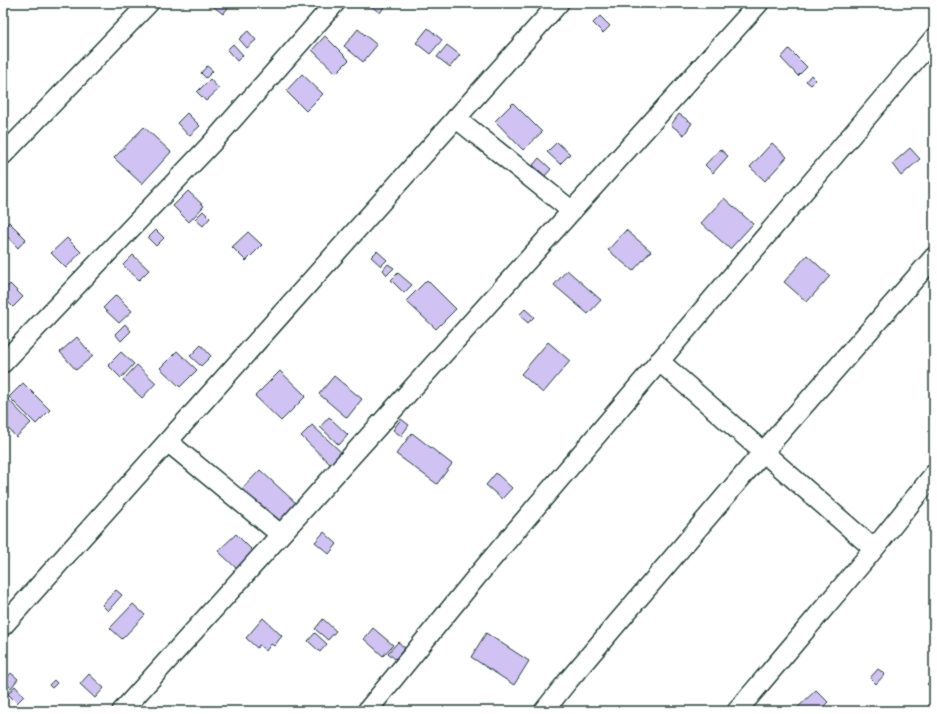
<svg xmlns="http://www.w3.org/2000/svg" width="937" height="714" viewBox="0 0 937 714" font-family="Mynerve,sans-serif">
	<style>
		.building { fill: #d0c2f3; stroke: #1f3d34 }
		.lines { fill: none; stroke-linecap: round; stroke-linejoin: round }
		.minor-casing { stroke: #1f3d34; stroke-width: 22 }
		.minor { stroke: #fff; stroke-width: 19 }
	</style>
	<rect width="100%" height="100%" fill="#fff"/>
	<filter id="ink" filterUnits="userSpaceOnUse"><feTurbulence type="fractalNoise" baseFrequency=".025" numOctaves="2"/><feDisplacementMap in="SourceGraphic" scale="8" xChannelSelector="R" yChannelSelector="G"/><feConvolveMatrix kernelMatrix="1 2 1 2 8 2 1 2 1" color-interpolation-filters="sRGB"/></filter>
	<g filter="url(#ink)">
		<!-- building -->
		<path class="building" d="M209,3H232L223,14Z
			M367,3H387L380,13Z
			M600,16L610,26L603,33L593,23Z
			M428,28L442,40L430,54L416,43Z
			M358,29L377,45L363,62L344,46Z
			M248,31L256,40L247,48L239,39Z
			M325,36L349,60L336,73L312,50Z
			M233,44L243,55L237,61L227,50Z
			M447,45L460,55L450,67L437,57Z
			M789,49L807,67L798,76L781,58Z
			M207,66L213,71L206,78L201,73Z
			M302,74L323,94L306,111L286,91Z
			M811,75L816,80L811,85L806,81Z
			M210,79L219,89L206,101L197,92Z
			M513,103L542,132L523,150L495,121Z
			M187,113L200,126L189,136L177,123Z
			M679,114L692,123L684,135L671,125Z
			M144,127L171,152L142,184L114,158Z
			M557,142L570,154L560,164L547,152Z
			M772,143L787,157L765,181L750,167Z
			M910,148L920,159L901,176L892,164Z
			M720,149L728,156L713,173L705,165Z
			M539,158L551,169L545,176L533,165Z
			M188,191L204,206L189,222L173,206Z
			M724,198L753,224L730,249L701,223Z
			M203,211L210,218L203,226L195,219Z
			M9,222L26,239L18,248L3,232V228Z
			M156,230L164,238L156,246L148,238Z
			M626,230L651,251L633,271L608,250Z
			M248,232L262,245L246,261L232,247Z
			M67,238L81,252L66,268L51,253Z
			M377,251L387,260L381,266L371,257Z
			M133,255L149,270L139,280L123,265Z
			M807,255L830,276L807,302L784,282Z
			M388,264L394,268L387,275L383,270Z
			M567,270L601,300L588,314L554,285Z
			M398,273L412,285L404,293L391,280Z
			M427,280L456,309L436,329L406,301Z
			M10,284L23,297L13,307L3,297V291Z
			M116,295L132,311L119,323L103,308Z
			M525,309L534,317L528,323L519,315Z
			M125,324L131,331L121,341L115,334Z
			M77,337L93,356L76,370L60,352Z
			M548,342L570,361L543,393L521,374Z
			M201,345L211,356L201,366L190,356Z
			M177,351L197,370L180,387L160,368Z
			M121,352L134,364L121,378L108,365Z
			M137,365L156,383L142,398L123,380Z
			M280,371L306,396L281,421L255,396Z
			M334,376L362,399L347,418L319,394Z
			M23,383L50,410L36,424L9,397Z
			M6,397L31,423L16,437L3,423V400Z
			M329,417L348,435L339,445L320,427Z
			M401,419L409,425L401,436L393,430Z
			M312,425L342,453L331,465L301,436Z
			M412,433L452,464L437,484L396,454Z
			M260,470L296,503L275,526L238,493Z
			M496,473L512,488L502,499L486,485Z
			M324,532L337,544L329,554L315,542Z
			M236,534L254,552L237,569L218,551Z
			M116,590L122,595L108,611L102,605Z
			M133,604L145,615L122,639L110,628Z
			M263,618L282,636L274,646L271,644L266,651L259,645L257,648L246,638Z
			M323,619L336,631L328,640L315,629Z
			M373,628L393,645L383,656L364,639Z
			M315,633L327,644L320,652L308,641Z
			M486,633L529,661L514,685L471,657Z
			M398,642L405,648L395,659L388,653Z
			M878,669L885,674L876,684L870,678Z
			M11,673L18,679L11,688L4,681Z
			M89,674L104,688L95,698L80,684Z
			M934,678V691L927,684Z
			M54,680L57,683L52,688L49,685Z
			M15,686L24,696L17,703L8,694Z
			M816,690L828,702L819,711H794Z"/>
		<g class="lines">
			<!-- minor casing -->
			<g class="minor-casing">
				<path id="minor" d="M456,118L572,211
					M3,155L149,3
					M659,361L874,549
					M3,363L211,144L335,3
					M168,442L280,534
					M3,626L559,3
					M122,711L759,3
					M367,711L478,575L934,38
					M544,711L567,682L763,452L934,257
					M737,711L874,549L934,474"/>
			</g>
			<!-- minor -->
			<use href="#minor" class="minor"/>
		</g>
	</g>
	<!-- margin -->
	<rect width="937" height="714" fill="none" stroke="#fff" stroke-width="16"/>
	<rect x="8" y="8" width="921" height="698" fill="none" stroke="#1f3d34" stroke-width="1.5" filter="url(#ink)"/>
</svg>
